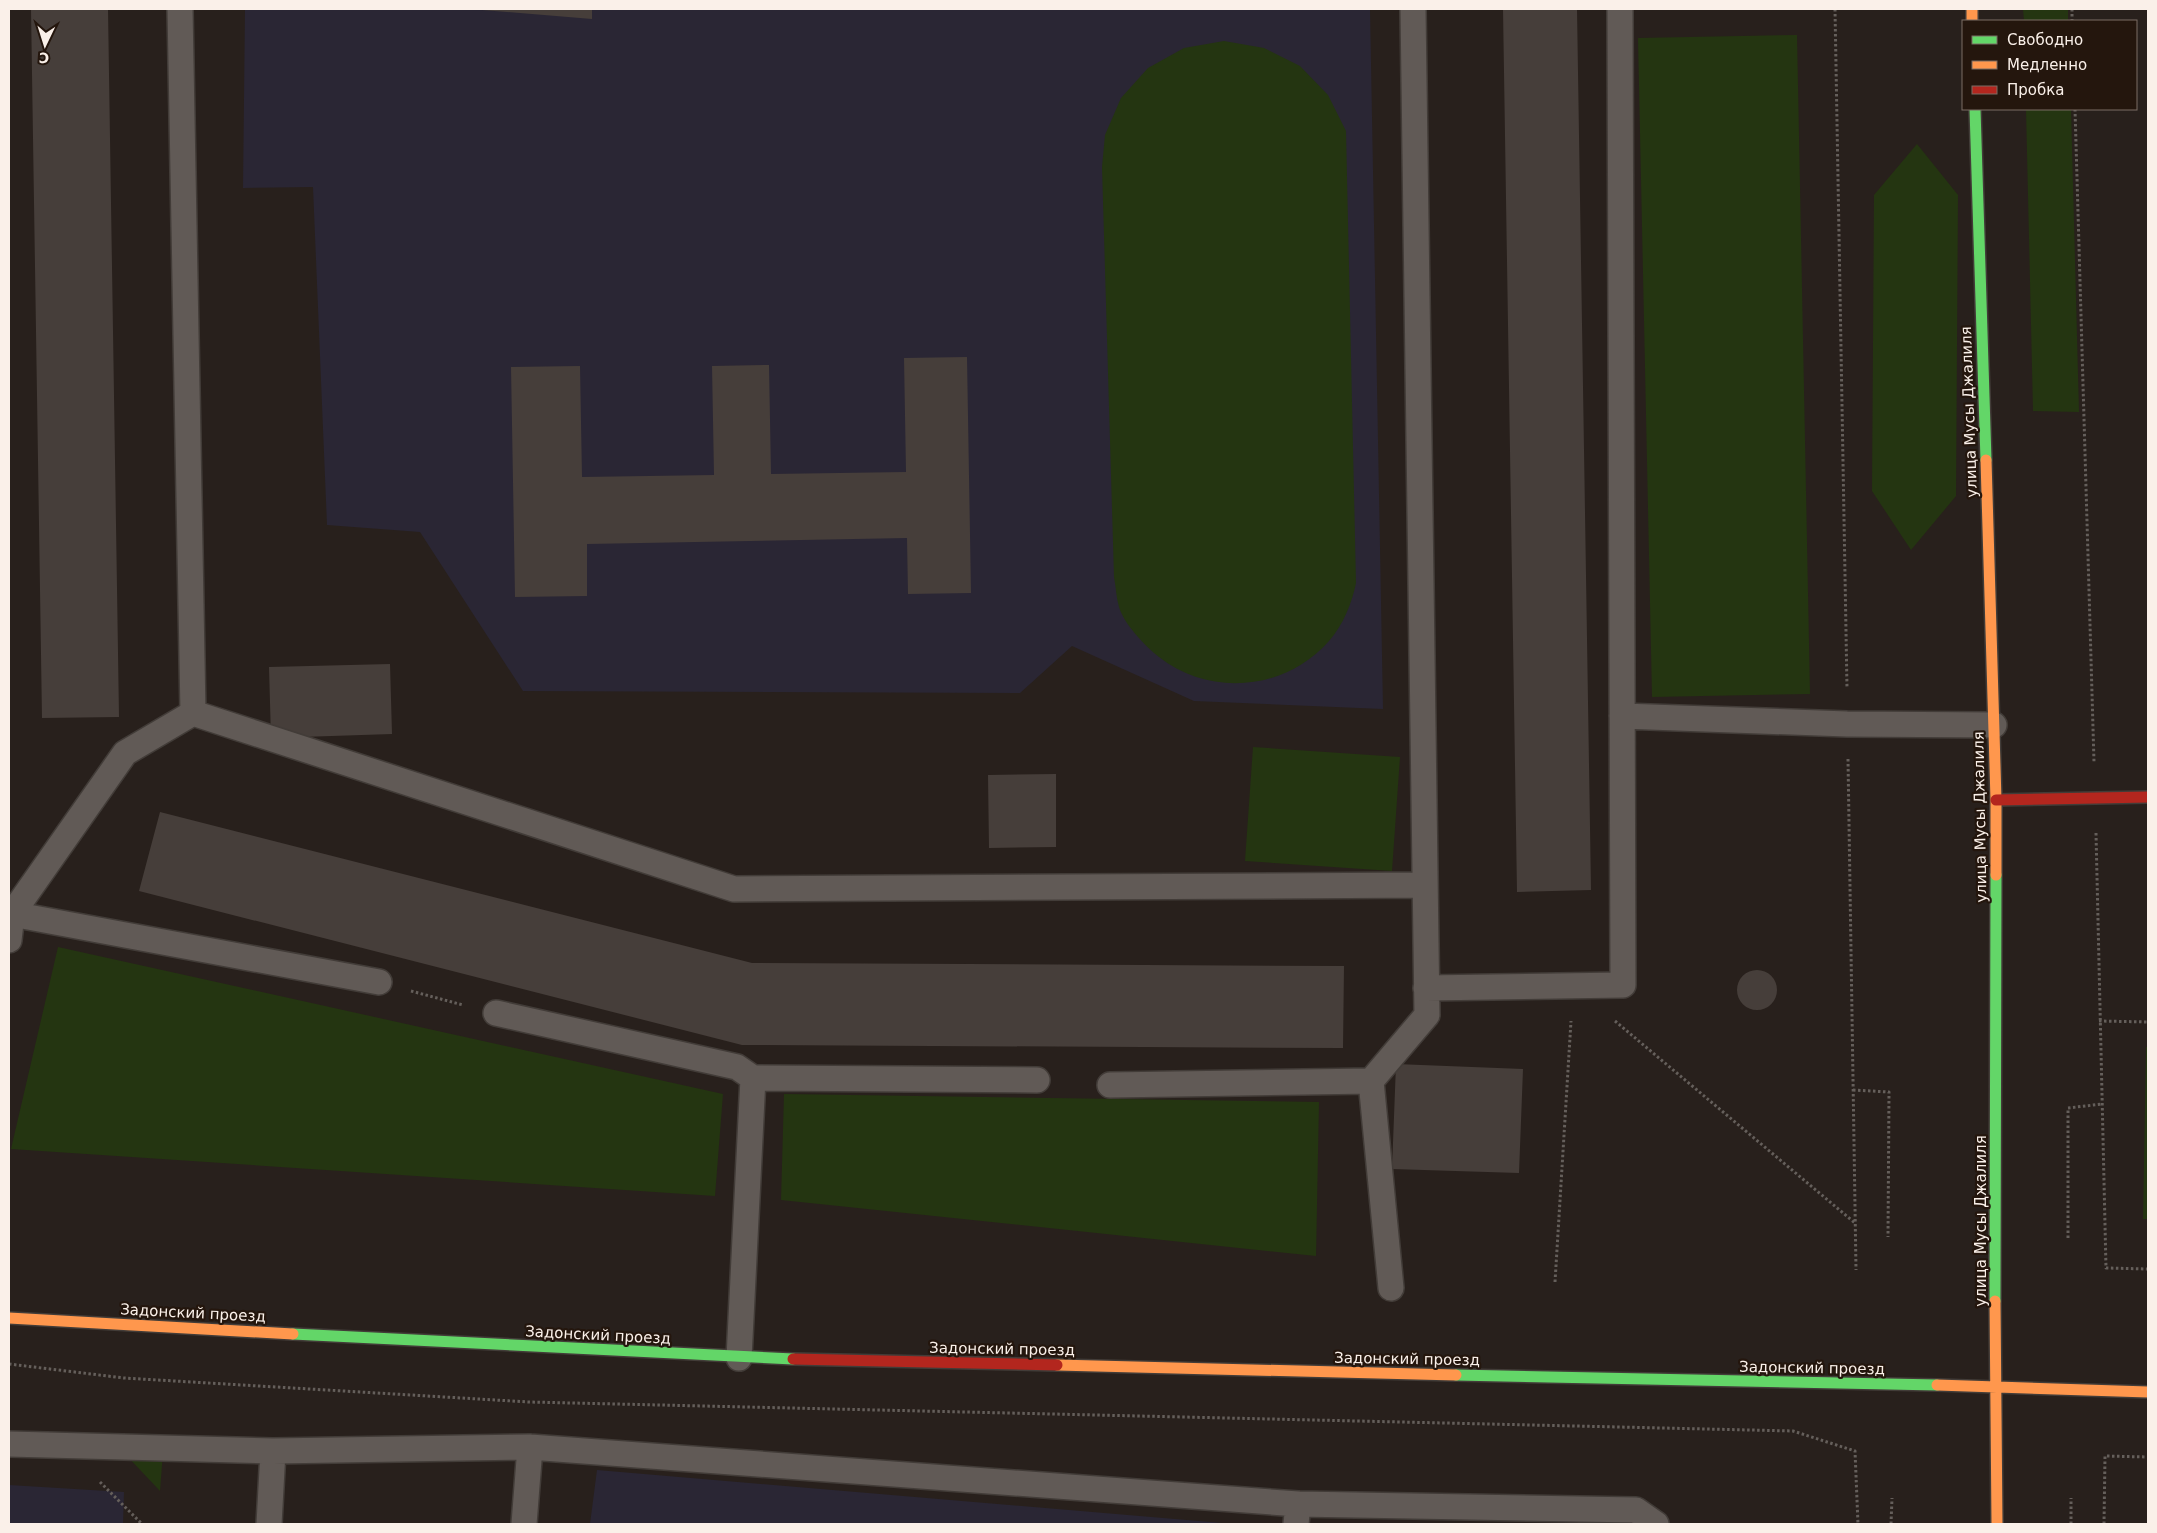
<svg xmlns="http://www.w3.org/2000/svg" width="2157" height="1533" viewBox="0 0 2157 1533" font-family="'DejaVu Sans',sans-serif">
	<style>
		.education { fill: #2a2634 }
		.green { fill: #243511 }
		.building { fill: #463e3a }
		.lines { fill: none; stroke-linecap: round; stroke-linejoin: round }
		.lane-casing { stroke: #423c38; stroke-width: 28 }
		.fast-casing { stroke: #423c38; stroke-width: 14 }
		.slow-casing { stroke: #423c38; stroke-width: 14 }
		.jam-casing { stroke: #423c38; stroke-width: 14 }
		.path { stroke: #655f5b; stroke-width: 3; stroke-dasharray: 2.5 2.5; stroke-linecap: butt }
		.lane { stroke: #615a56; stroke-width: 25 }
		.fast { stroke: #63d668; stroke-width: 11 }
		.slow { stroke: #ff974d; stroke-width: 11 }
		.jam { stroke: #b3261e; stroke-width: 11 }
		.labels { text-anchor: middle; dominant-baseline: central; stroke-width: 4.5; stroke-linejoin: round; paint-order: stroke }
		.street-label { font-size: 15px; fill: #faf0e9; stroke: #24160d }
	</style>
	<rect width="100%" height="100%" fill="#28201c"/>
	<!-- education -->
	<path class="education" d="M245,9H1370L1383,709L1194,701L1072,646L1020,693L523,691L420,532L327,525L313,187L243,188Z
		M597,1470L1222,1523V1524H590Z
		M9,1485L124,1492L123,1524H9Z"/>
	<!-- green -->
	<path class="green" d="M2023,9H2068V21H2024Z
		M1797,35L1810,694L1652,697L1638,38Z
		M1224,41L1264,48L1300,66L1328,95L1346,131L1356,583C1352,603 1343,625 1329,641C1285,691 1210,697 1159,657C1145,646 1124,624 1119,607C1116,597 1116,587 1114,577L1102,167L1105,135L1121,98L1148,68L1184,48Z
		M2026,109H2071L2079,412L2033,411Z
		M1917,144L1958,195L1956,496L1911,550L1872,491L1874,195Z
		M1253,747L1400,757L1392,871L1245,861Z
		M58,947L723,1094L715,1196L11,1149Z
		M2146,1047H2148V1219H2143Z
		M784,1094L1319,1102L1316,1256L781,1200Z
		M107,1435L164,1439L160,1491Z"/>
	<!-- building -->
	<path class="building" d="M31,9H108L119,717L42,718Z
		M470,9H592V19Z
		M1503,9H1577L1591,890L1517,892Z
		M967,357L971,593L908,594L907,538L587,544V596L515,597L511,367L580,366L582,477L714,475L712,366L769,365L771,474L906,472L904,358Z
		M390,664L392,734L271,738L269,667Z
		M1056,774V847L989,848L988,775Z
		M160,812L752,963L1344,966L1343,1048L742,1045L139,891Z
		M1737 990a20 20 0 1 1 40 0a20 20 0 1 1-40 0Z
		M1396,1064L1523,1069L1519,1173L1392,1169Z"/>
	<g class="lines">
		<!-- lane casing -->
		<g class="lane-casing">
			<path id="lane" d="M193,713L734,889L1425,885
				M1622,716L1847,724L1994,725
				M12,914L125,753L193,713L180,9
				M9,940L12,914L379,982
				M1426,988L1623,985L1620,9
				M496,1013L737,1067L753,1078
				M1371,1081L1427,1015L1413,9
				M1110,1085L1371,1081L1391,1288
				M739,1358L753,1078L1037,1080
				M9,1444L273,1451L269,1524
				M273,1451L530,1447L1298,1504L1636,1510L1656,1524
				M524,1524L530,1447
				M1296,1524L1298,1504"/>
		</g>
		<!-- fast casing -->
		<g class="fast-casing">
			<path id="fast" d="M1975,109L1986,460
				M1995,1301L1996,875
				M293,1334L793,1359
				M1456,1375L1937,1385"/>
		</g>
		<!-- slow casing -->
		<g class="slow-casing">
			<path id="slow" d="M1972,9V21
				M1986,460L1996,800V875
				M1995,1301L1997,1524
				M9,1318L293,1334
				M1057,1365L1456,1375
				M1937,1385L2148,1392"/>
		</g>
		<!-- jam casing -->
		<g class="jam-casing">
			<path id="jam" d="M1996,800L2148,797
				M793,1359L1057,1365"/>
		</g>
		<!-- path -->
		<path class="path" d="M1835,9L1847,688
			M2072,9V21
			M2075,109L2094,762
			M1848,759L1856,1270
			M2096,833L2106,1268L2148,1269
			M411,991L463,1005
			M1615,1021L1855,1223
			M2099,1021L2148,1022
			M1853,1090L1889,1092L1888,1237
			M2068,1238V1108L2102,1104
			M1555,1282L1571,1021
			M9,1364L124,1378L529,1402L1793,1431L1855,1451L1858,1524
			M100,1482L142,1524
			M1891,1524L1892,1498
			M2071,1524V1498
			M2104,1524L2105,1456L2148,1457"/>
		<!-- lane -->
		<use href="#lane" class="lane"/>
		<!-- fast -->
		<use href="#fast" class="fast"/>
		<!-- slow -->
		<use href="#slow" class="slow"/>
		<!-- jam -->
		<use href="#jam" class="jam"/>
	</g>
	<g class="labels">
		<!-- street labels -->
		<g class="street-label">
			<text transform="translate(1969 412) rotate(-92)">улица Мусы Джалиля</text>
			<text transform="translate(1980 817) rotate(-91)">улица Мусы Джалиля</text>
			<text transform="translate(1981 1221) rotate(-90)">улица Мусы Джалиля</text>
			<text transform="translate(193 1313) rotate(3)">Задонский проезд</text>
			<text transform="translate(598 1335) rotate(3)">Задонский проезд</text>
			<text transform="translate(1002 1349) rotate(1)">Задонский проезд</text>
			<text transform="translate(1407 1359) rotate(1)">Задонский проезд</text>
			<text transform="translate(1812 1368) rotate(1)">Задонский проезд</text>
		</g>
	</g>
	<!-- border -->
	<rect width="2157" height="1533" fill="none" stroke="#faf0e9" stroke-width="20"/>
	<!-- legend -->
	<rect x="1962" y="20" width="175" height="90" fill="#24160d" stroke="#7a6d65"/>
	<rect x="1972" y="36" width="25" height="8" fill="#63d668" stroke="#7a6d65"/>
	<text x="2007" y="45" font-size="15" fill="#faf0e9">Свободно</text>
	<rect x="1972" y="61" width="25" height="8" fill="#ff974d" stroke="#7a6d65"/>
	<text x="2007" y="70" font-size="15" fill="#faf0e9">Медленно</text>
	<rect x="1972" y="86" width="25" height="8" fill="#b3261e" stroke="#7a6d65"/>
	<text x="2007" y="95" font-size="15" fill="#faf0e9">Пробка</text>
	<!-- north arrow -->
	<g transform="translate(45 45) rotate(184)" stroke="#24160d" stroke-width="4" paint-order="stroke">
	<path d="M0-4L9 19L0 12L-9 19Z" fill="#faf0e9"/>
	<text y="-8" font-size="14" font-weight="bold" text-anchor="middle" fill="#faf0e9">С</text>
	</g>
</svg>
